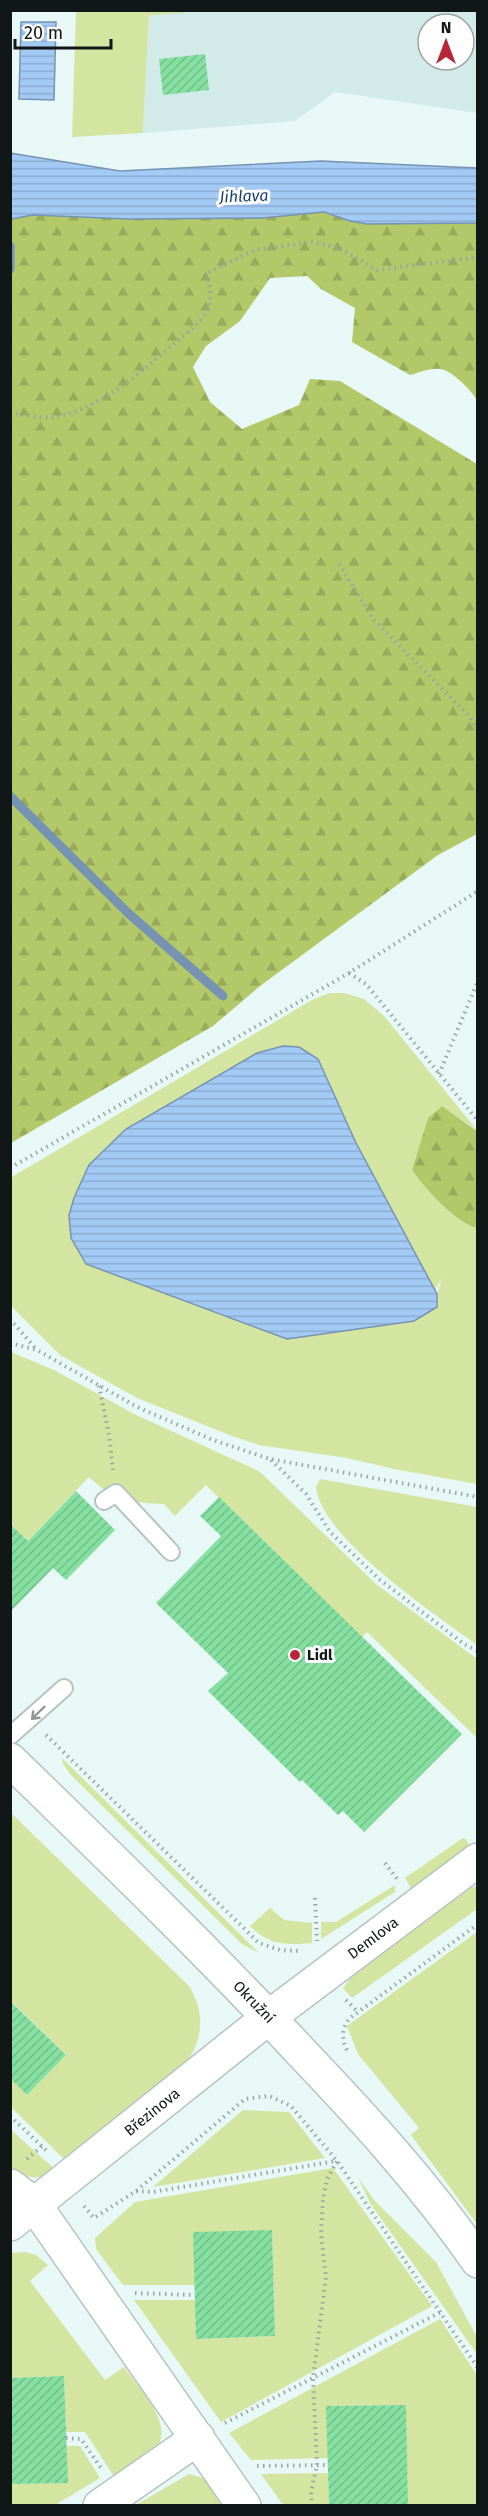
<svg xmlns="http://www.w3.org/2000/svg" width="488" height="2516" viewBox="0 0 488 2516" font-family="'Fira Sans',sans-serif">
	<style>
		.built { fill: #d2ebe8; fill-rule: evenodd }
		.green { fill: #d3e5a0; fill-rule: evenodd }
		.forest { fill: url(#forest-firs) }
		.water { fill: url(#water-rules); stroke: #7793b2; stroke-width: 1.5 }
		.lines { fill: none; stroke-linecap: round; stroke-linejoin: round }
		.stream { stroke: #7793b2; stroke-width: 9 }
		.building { fill: url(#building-hatch) }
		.lane-casing { stroke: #b5c4c2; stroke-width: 20 }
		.street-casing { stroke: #b5c4c2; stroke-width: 36 }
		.secondary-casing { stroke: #b5c4c2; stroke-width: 36 }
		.path { stroke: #99a5a3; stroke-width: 4; stroke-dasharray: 1.5 4.5; stroke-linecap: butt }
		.lane { stroke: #fff; stroke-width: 16 }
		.street { stroke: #fff; stroke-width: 33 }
		.secondary { stroke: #fff; stroke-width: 33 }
		.oneway { stroke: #949696 }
		.poi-dot { fill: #b82737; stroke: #fff; stroke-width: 2 }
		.labels { text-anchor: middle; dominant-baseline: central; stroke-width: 6; stroke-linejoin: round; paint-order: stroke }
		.poi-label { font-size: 15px; font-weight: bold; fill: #111616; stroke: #fff; text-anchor: start }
		.street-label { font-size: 15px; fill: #111616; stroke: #fff }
		.water-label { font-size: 16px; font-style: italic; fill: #12406d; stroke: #fff }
	</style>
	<defs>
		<pattern id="forest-firs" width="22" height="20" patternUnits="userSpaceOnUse" patternTransform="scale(1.5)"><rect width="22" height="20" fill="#b2c869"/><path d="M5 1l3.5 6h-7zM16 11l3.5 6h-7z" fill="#98ab5a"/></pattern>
		<pattern id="water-rules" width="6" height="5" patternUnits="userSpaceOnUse" patternTransform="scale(1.5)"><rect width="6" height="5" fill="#a3c9f5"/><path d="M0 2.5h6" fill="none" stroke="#8bacd1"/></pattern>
		<pattern id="building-hatch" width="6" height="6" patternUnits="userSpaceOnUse" patternTransform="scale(1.5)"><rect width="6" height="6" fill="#84dfa0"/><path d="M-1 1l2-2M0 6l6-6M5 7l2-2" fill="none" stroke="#71bf89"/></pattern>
	</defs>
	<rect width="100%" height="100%" fill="#e8f8f6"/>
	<!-- built -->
	<path class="built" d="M209,10L477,11V113L335,92L295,121L143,133L149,14ZM428,24H464V60H428Z"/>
	<!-- green -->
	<path class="green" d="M76,11H184V13L149,15L143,133L72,137Z
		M329,993H344L364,999L384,1016L477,1130L442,1106L428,1118L412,1170C424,1188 457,1224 477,1228V1484L394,1469L347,1458L259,1445L232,1436L137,1398L60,1355L11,1306L10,1178L312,1000ZM283,1046L299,1047L318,1059L356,1143L435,1291L442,1278L437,1294V1307L287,1339L86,1264L74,1198L89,1165L126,1129L257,1053Z
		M11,1352L54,1370L134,1414L259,1471L376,1584L477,1659V1738L367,1632L362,1637L206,1485L175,1516L164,1504C131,1503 113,1500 89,1477L11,1558V1544L20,1534L11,1524Z
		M320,1479L477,1507V1645C436,1615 321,1538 316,1487Z
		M62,1758L259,1953L242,1944L71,1775L63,1764Z
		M10,1812L189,1986C204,2010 204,2035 189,2059L68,2163L11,2107V2078L27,2095L66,2055L11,2001Z
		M463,1838L466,1839L471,1849L412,1890L405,1878Z
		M395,1885V1892L321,1939V1922H336Z
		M477,1886V1909L352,1998L343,1988L357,1970L470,1888Z
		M270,1908L284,1920L312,1923V1943C285,1945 270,1946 250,1926Z
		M477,1932V2224L411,2135L419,2128L358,2054L347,2026Z
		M243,2110L289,2112L325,2158L153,2187Z
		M11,2130L57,2171C39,2181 27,2179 11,2167Z
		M333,2168L432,2306L221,2422L134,2300H195L197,2339L275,2336L272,2230L195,2285H123L96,2249L95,2238L135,2202Z
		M358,2177L374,2200L436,2262L477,2337V2354L370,2203Z
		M26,2252L36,2255L48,2265L30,2281L105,2380L124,2367C138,2387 174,2422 157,2448C151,2457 126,2473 117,2481L85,2432H66L64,2376L11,2378V2253Z
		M440,2319L477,2375V2505H408L405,2405L327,2406L328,2458L251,2460L229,2433Z
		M67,2446H80L100,2478L55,2505H11L10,2484L67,2483Z
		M328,2473L329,2505H283L261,2474Z
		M189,2474L206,2479L225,2506H134Z"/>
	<!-- forest -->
	<path class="forest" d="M324,212L350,221L478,223L477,400C472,391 454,373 444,370C434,366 420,372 410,375L352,342L355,308L321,289L307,276L270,278L240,321L206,346L193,367L210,402L242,429L299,405L310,379L340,381L477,464V834L438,855L260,986L213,1026L11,1143L10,219L33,215Z
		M442,1106L477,1131V1228C457,1224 424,1188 412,1170L428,1118Z"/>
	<!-- water -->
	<path class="water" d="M21,22H56L54,100L19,99Z
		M10,153L120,171L321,161L477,168V223L367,224L350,221L324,212L262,218L129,219L33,215L11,219Z
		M283,1046L299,1047L318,1059L356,1143L437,1294V1307L414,1321L287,1339L86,1264L71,1238L69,1215L74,1198L89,1165L126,1129L257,1053Z"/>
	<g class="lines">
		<!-- stream -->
		<path class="stream" d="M10,246V269
			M10,796L128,913L223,996"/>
	</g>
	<!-- building -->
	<path class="building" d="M205,54L209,90L163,95L159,59Z
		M76,1491L115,1530L66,1580L53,1568L10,1612V1524L28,1541Z
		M219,1497L462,1734L364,1832L343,1811L338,1815L302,1780L300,1782L208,1691L228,1673L156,1603L221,1536L200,1516Z
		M10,2001L66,2055L27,2095L10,2078Z
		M272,2230L275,2336L196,2339L193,2232Z
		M64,2376L68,2483L10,2484V2378Z
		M406,2405L408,2505H329L326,2406Z"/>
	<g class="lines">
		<!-- lane casing -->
		<g class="lane-casing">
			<path id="lane" d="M104,1501L116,1493L171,1552
				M10,1736L64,1688"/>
		</g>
		<!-- street casing -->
		<g class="street-casing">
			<path id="street" d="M10,2186L34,2204L244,2506
				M10,2224L269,2017L478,1860
				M100,2506L198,2438"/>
		</g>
		<!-- secondary casing -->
		<g class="secondary-casing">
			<path id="secondary" d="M10,1760C109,1856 208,1952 302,2053C365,2119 426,2186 478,2261"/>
		</g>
		<!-- path -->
		<path class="path" d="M10,413C24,414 43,420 56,417C103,407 141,372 176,342C188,331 204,322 209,305C212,295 210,282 205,274L255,250L312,242L339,248L377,270L478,257
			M339,564L373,619L470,717L478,731
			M349,973L366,984L478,1121
			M439,1074L478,981
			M10,1168L349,973L478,891
			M10,1319L37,1350
			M10,1343L37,1350L137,1407L213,1440L270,1459L478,1497
			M99,1386L109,1435L113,1470
			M271,1460L306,1494L330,1532L379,1579L464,1644L478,1651
			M46,1735L259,1943L280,1950L301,1951
			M385,1863L398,1880
			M315,1898L317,1941
			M346,2000L357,2011
			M347,2050C341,2039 342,2027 350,2018L478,1924
			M10,2116L49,2153
			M27,2159L42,2146
			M136,2191L153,2192L336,2161
			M84,2206L94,2218L136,2191L245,2099L269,2096L291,2106L337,2161L478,2368
			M135,2293L195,2295
			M225,2423L441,2312
			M66,2438L81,2439L101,2468
			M257,2466L328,2465
			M312,2506L311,2492L317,2465L313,2378L326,2277L321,2235L323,2199L327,2179L337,2161"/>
		<!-- lane -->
		<use href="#lane" class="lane"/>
		<!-- street -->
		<use href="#street" class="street"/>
		<!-- secondary -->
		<use href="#secondary" class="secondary"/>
	</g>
	<!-- one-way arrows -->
	<defs><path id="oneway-shaft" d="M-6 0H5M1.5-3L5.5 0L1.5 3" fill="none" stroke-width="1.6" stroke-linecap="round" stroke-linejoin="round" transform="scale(1.5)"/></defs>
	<use class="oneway" href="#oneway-shaft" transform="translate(38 1713) rotate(136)"/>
	<!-- markers -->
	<circle class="poi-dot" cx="295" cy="1655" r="6"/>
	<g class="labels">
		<!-- poi labels -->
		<g class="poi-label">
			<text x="307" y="1655">Lidl</text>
		</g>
		<!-- street labels -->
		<g class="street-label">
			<text transform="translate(373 1938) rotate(-37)">Demlova</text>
			<text transform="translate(254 2002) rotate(46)">Okružní</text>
			<text transform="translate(152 2112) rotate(-39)">Březinova</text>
		</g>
		<!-- water labels -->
		<g class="water-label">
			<text transform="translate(244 196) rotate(-2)">Jihlava</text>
		</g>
	</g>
	<!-- border -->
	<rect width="488" height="2516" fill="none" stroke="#111616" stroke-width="24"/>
	<!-- north arrow -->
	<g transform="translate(446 42)"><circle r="28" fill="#ffffff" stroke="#a0a2a2" stroke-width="1.5"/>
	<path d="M0-4.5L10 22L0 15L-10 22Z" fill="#b82737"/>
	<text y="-9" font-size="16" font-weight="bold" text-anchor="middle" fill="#111616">N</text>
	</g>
	<!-- scale -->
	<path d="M15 39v9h96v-9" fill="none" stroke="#111616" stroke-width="3"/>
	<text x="24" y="39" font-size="18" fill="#111616" stroke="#ffffff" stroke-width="4.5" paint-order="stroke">20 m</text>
</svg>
